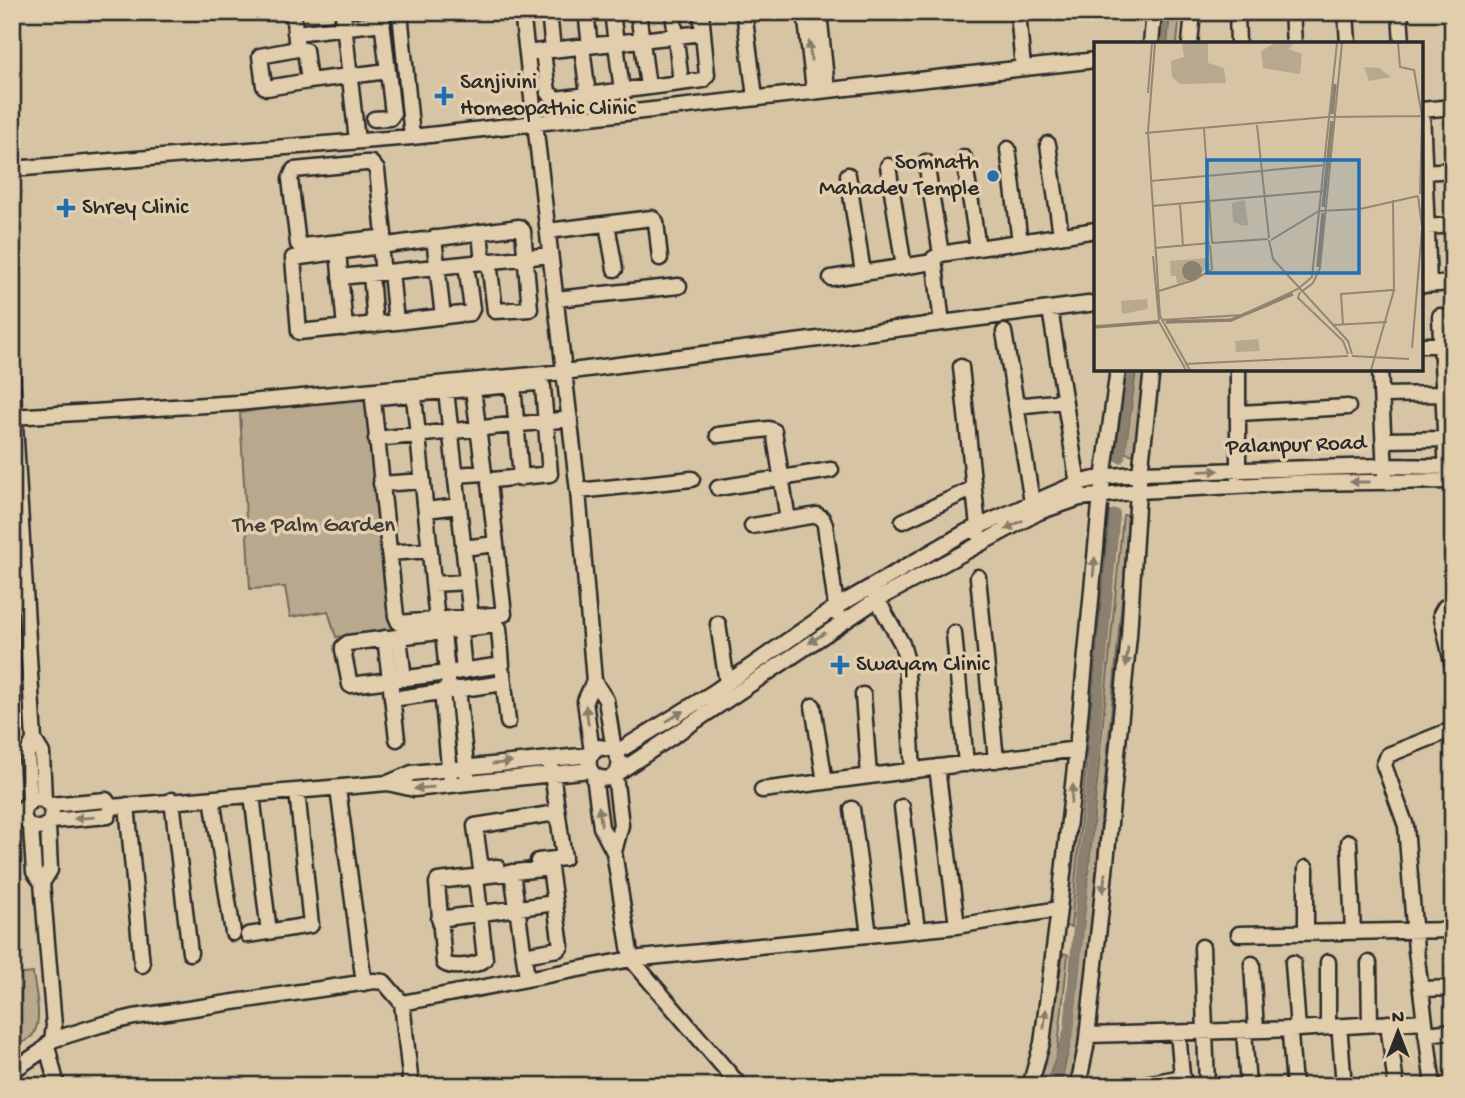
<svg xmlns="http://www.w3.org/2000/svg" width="1465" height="1098" viewBox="0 0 1465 1098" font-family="'Gochi Hand',sans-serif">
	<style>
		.green { fill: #b7a88e; stroke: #716a5c; stroke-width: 2 }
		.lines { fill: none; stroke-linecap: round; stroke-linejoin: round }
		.canal { stroke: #8c816f; stroke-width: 10 }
		.minor-casing { stroke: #2b2b2b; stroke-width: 19 }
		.minor { stroke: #e2ceac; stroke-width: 14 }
		.oneway { fill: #867c6c }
		.poi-dot { fill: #1f6fb2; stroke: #e2ceac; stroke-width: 2.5 }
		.labels { text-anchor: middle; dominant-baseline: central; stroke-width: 7; stroke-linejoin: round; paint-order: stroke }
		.poi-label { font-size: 23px; fill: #2b2b2b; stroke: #e2ceac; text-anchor: start }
		.street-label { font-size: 23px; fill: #2b2b2b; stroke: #e2ceac }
		.park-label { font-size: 23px; fill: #403e3a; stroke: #e2ceac }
		.inset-river { fill: none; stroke: #8c816f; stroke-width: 3.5 }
		.inset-road { fill: none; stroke: #928774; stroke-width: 2 }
		.view { fill: #1f6fb2; fill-opacity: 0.15; stroke: #1f6fb2; stroke-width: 3.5 }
		.inset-edge { fill: none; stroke: #2b2b2b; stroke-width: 3.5 }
	</style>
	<rect width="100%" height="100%" fill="#d7c4a4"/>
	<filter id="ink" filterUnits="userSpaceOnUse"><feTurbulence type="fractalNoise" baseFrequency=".0143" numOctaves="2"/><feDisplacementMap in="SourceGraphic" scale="14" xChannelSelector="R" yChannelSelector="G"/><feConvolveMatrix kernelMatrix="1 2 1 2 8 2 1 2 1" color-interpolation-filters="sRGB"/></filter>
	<g filter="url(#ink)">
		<!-- green -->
		<path class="green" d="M1170,12H1180L1177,44H1167Z
			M1136,369H1145L1136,455L1125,453Z
			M367,390L395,632L336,637L328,611L290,617L285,587L250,589L240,413Z
			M1104,511H1110L1071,927L1063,926Z
			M1123,515H1130L1083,1012L1075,1063L1068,1086H1060L1073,1029Z
			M1063,953L1068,955L1057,1055L1046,1086H1038L1046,1063Z
			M33,973C35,990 44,1022 32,1036C27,1041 18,1045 12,1049V975Z"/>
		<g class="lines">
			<!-- canal -->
			<path class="canal" d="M1161,44L1164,12
				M1120,458L1130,369
				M1053,1086L1069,1028L1115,514"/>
			<!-- minor casing -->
			<g class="minor-casing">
				<path id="minor" d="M293,12L297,49L260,56L264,86L267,88L309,81
					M400,12L412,137
					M522,12L578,491L594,681L585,701L592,752
					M549,12L553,50
					M586,12L590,46
					M612,12L622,91
					M638,12L648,87
					M673,12L681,83
					M744,12L755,97
					M805,12L814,90
					M819,12L827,89
					M1018,12L1023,68
					M1237,12L1238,44
					M1292,12L1294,44
					M1346,12L1348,44
					M1400,12L1402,44
					M343,15L357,141
					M295,33L383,23
					M1151,44L1154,12
					M1190,44L1193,12
					M582,47L588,95
					M297,49L305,50L309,81L388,71
					M543,51L548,92L556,99L703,80L707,75L701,12
					M534,52L703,33
					M1421,110L1453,107
					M1422,110L1429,284
					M374,119L390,118L393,114L381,12
					M1048,144L1061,235
					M1008,149L1020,242L1096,230
					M926,162L941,254
					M366,163H371L377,170L384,234L379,238L303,246L298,244L290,179L294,170Z
					M888,166L904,267
					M12,169L412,137L1096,60
					M1424,172L1453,170
					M848,175L863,273
					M607,224L615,269
					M1427,227L1453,225
					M548,231L652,218L656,222L660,258
					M480,232L483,263
					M434,238L443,317
					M380,246L383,273
					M978,248L1020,242
					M338,251L345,328
					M391,272L396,322L470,313L472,309L466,264
					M371,274L375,325
					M340,277L550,255
					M831,278L933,262
					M1423,285L1453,283
					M556,299L679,286
					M1050,309L1079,491
					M1440,316L1447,476
					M396,322L299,332L293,258L519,227L523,231L530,309L495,311L489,262
					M942,323L934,258L941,254L978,248L964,158
					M1004,332L1032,502
					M1421,345H1441
					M961,367L979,536
					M1380,369L1385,473
					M12,374L34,740L42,753L44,800
					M536,383H540L543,387L550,474L493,480L489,483L504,614L399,623L396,616L373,400L378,397Z
					M513,385L521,478
					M413,387L437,621
					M1382,395L1443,394
					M1016,406L1064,401
					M1239,413L1348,407
					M12,417L238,403L564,372L1096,303
					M718,435L769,429L774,431L788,520
					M376,439L570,419
					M1384,440L1445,439
					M455,475L484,473L473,389
					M1238,480V369
					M381,484L423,481
					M718,488L831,470
					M578,491L692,479
					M459,506L471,618
					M426,510L459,506L446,391
					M903,521L974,488
					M752,526L817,515L822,518L825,525L837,614
					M463,548L496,544
					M389,553L430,550
					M978,577L996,760
					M433,584L467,582
					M873,592L902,644L906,658L913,771
					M1453,605L1445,607L1441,614L1453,667
					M718,624L727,683
					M460,630L464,671
					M443,632L447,673L502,665L499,628L496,625L348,643L343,647V650L350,685L447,673L449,690
					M954,633L966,764
					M399,637L404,679
					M385,638L397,739
					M503,674L508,722
					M594,681L606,700L614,750
					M458,689L467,775
					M442,691L450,777
					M863,695L869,776
					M392,699L504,683
					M813,706L825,782
					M617,752L714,692L836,607L966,532L1078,483L1103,477L1141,473L1385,466L1453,467
					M937,767L957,926
					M618,771L620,762L614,750L600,747L590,755C585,770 595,781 610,778L878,599L1039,512L1080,498L1138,491L1294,483L1453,481
					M594,776L601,827L614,852L631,959L740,1086
					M388,783L414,789L590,770
					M338,789L364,983
					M762,790L1077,749
					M252,795L269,932
					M212,798L233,933
					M172,800L190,953
					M30,801L27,754L34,740
					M50,805L106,800L111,807L388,783L412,773L590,755
					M127,805L142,965
					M902,807L917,930
					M852,809L869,935
					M51,821L52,809L44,800L34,799L24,807C20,826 38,835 51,821L108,816L111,807
					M31,827L34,872L42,883L54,1026L52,1040
					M1349,842L1353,932
					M614,852L621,825L615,775
					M538,861L564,858L550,759
					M497,867L481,869L475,826L556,813
					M1306,868V933
					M512,872L527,978
					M476,877L485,959C477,966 453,969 444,963L437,883L438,881L550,868L561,946L558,949L524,955
					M42,883L50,870L48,825
					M439,919L555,903
					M1239,934L1453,930
					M248,935L311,925L297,791
					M1202,947L1207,1086
					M1328,962V1026
					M1293,963L1298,1029
					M1369,963L1370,1024
					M1252,964L1256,1030
					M1421,989L1453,988
					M1388,1023L1396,1086
					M1244,1030L1248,1086
					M1178,1033L1183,1086
					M1290,1034L1294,1086
					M1426,1034L1453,1031
					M1088,1035L1298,1029L1425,1021
					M1340,1036L1344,1086
					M47,1046L57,1086
					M12,1071L42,1051L52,1040L100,1025L134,1017L374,981L384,982L402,1003
					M409,1086L410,1076L402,1003L631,959L957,926L1059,909
					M1030,1086L1042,1043L1059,909L1077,749L1101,494L1118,369
					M1078,1086L1086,1047L1105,872L1129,636L1138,491L1152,369
					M1134,1086L1183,1077
					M1433,1086L1416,951L1406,826L1384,765L1388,755L1453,729"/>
			</g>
			<!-- minor -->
			<use href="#minor" class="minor"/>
		</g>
		<!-- one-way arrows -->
		<defs><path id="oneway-solid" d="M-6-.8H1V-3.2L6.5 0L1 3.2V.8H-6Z" transform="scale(1.75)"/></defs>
		<g class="oneway">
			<use href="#oneway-solid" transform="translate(810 51) rotate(-96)"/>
			<use href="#oneway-solid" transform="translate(1209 471) rotate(-2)"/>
			<use href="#oneway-solid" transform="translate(1360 482) rotate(180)"/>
			<use href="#oneway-solid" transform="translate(1014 525) rotate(152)"/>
			<use href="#oneway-solid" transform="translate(1094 567) rotate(-85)"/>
			<use href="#oneway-solid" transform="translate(817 638) rotate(146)"/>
			<use href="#oneway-solid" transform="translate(1127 657) rotate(96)"/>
			<use href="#oneway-solid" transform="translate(587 715) rotate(-98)"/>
			<use href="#oneway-solid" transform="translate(675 716) rotate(-32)"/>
			<use href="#oneway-solid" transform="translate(502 763) rotate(-6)"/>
			<use href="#oneway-solid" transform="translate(424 788) rotate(175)"/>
			<use href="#oneway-solid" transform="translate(1072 794) rotate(-83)"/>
			<use href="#oneway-solid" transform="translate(600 816) rotate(-98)"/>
			<use href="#oneway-solid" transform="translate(84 818) rotate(175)"/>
			<use href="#oneway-solid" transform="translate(1104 883) rotate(96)"/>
			<use href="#oneway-solid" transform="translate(1045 1019) rotate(-83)"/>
		</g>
	</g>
	<!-- markers -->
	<g class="poi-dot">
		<path d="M440.5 85.5h7v7h7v7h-7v7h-7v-7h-7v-7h7z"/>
		<circle cx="993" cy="176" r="7"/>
		<path d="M62.5 197.5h7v7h7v7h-7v7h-7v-7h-7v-7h7z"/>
		<path d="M836.5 654.5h7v7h7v7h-7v7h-7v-7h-7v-7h7z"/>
	</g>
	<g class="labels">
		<!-- poi labels -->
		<g class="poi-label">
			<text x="460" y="83">Sanjivini<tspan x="460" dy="26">Homeopathic Clinic</tspan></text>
			<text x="979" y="163" text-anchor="end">Somnath<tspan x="979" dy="26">Mahadev Temple</tspan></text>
			<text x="82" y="208">Shrey Clinic</text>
			<text x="856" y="665">Swayam Clinic</text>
		</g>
		<!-- street labels -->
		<g class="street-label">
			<text transform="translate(1296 446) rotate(-2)">Palanpur Road</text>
		</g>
		<!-- park labels -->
		<g class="park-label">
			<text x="314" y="526">The Palm Garden</text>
		</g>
	</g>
	<!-- overview -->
	<g transform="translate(1094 42)">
		<rect width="329" height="329" fill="#d7c4a4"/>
		<path d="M88,1H114V21L130,26L132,41L86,42L78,35L77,19L90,15ZM181,1H201L194,7L208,12L206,32L169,26L167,9ZM270,25L285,26L297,35L275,39ZM151,158L154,183L148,184L139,179L138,161ZM112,216L117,224L98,237L83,242L82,234H77L76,219ZM53,257L54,267L28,272L27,259ZM164,297L166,309L142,310L141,299Z" fill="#b7a88e"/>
		<path d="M88 229a10 10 0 1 1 20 0a10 10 0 1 1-20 0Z" fill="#8c816f"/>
		<path class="inset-river" d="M238,72L241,42M229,165L238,79M224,225L229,171M72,280L137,278L199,252M0,285L64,280"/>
		<path class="inset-road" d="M61,1L54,90L66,274L96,328M304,1L306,25L320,28L328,74L326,152M54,51L58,1M163,83L175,196M110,87L118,201M51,91L233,75L328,74M57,139L232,123M324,154L328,184M86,163L89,204M58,164L230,149M175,198L179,217L254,299L258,312M177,198L225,169L266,167L324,154M118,201L174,197M61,206L116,201M59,214L65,278M65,249L100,238L118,227L116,203M206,250L204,256L249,299L254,312M207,250L219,241L226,226L248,1M64,278L92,328M67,278L148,273L204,247L218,235L243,1M249,282L247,252L299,248M239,283L293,280M318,306L328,187M258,314L315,317M91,322L254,314M277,328L300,248L299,158"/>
		<path class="view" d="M113,118H265V231H113Z"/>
		<rect width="329" height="329" class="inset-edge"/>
	</g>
	<!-- margin -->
	<rect width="1465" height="1098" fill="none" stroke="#e2ceac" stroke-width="42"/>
	<rect x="21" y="21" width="1423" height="1056" fill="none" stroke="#2b2b2b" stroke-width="2.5" filter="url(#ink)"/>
	<!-- north arrow -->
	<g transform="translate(1398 1032)" stroke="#e2ceac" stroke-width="5" paint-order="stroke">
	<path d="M0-5L12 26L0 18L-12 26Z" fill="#2b2b2b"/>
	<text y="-10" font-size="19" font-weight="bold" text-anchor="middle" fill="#2b2b2b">N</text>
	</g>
</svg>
